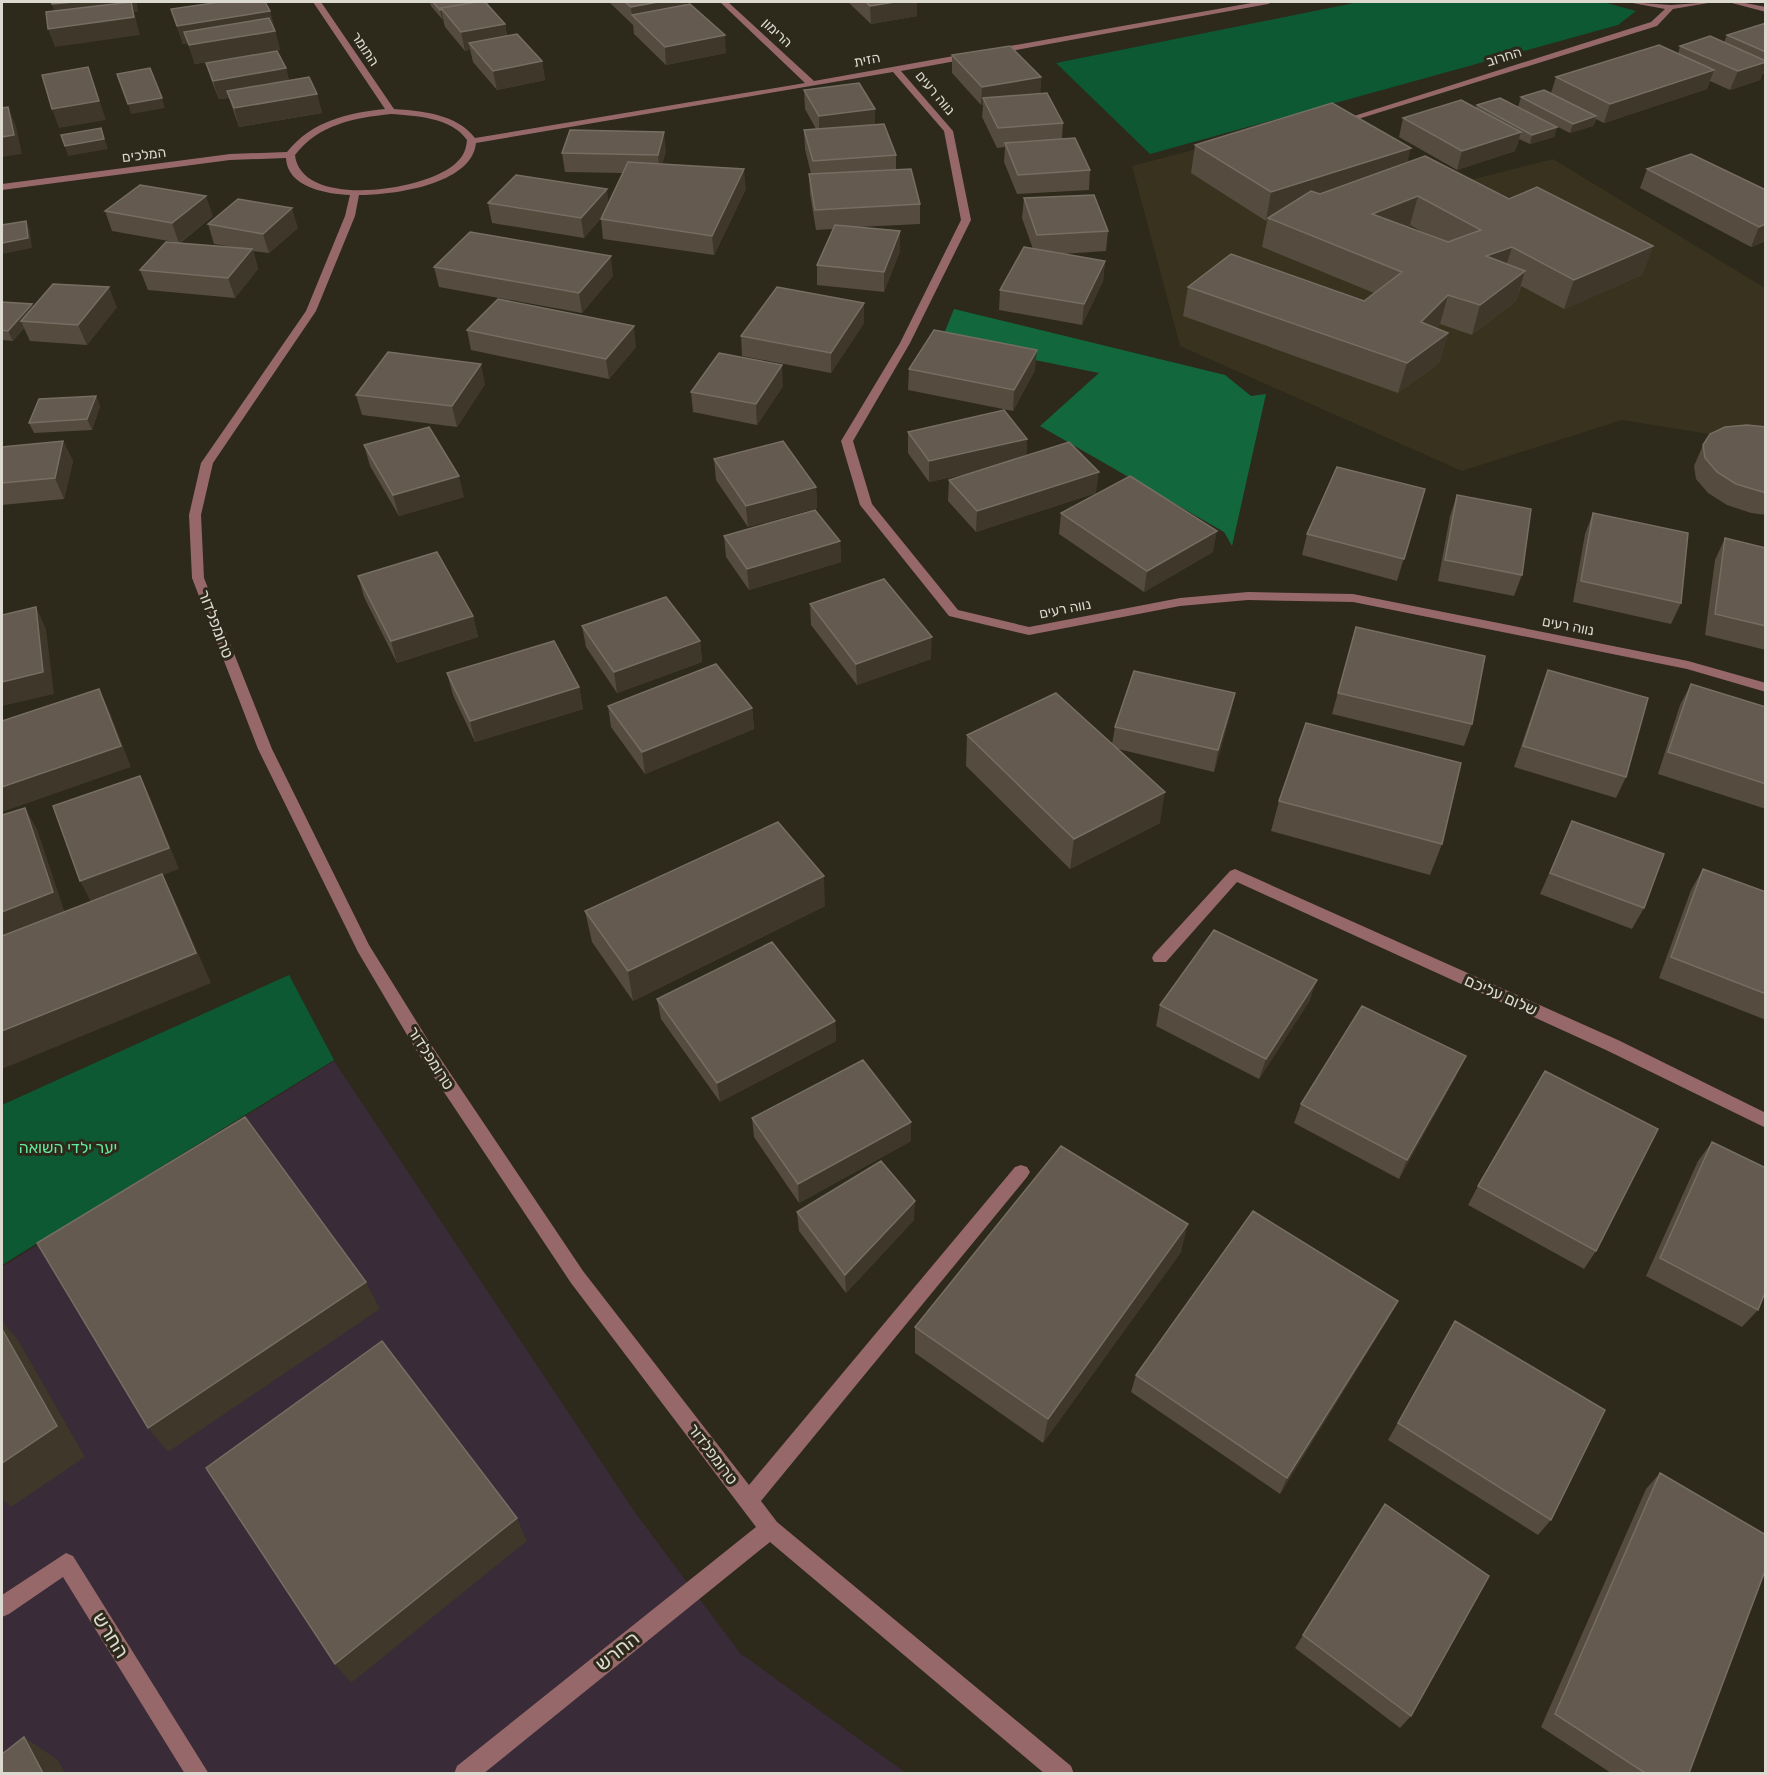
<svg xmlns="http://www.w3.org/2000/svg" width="1767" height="1775" viewBox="0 0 1767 1775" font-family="Rubik,'Noto Sans Hebrew',sans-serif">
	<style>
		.built { fill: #38321f }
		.industrial { fill: #392b37 }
		.green { fill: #0d5933 }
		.forest { fill: #13673c }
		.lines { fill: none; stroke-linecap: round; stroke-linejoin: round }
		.minor { fill: #966869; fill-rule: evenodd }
		.wall { fill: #554b3f; fill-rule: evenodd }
		.shaded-wall { fill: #3f372a }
		.building { fill: #645a4f; stroke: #766e63; stroke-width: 1.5; fill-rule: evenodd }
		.labels { text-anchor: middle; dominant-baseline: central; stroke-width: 6; stroke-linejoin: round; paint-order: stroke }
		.far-street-label { font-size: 14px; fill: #dcd9d0; stroke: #2d291b }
		.street-label { font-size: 16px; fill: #dcd9d0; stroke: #2d291b }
		.park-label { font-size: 16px; fill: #67ea9d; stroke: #2d291b }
		.near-street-label { font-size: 20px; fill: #dcd9d0; stroke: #2d291b }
	</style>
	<rect width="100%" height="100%" fill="#2d291b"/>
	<!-- built -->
	<path class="built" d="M1330,114L1450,185L1553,159L1765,288V443L1622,420L1462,471L1180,346L1132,166Z"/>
	<!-- industrial -->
	<path class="industrial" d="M334,1061L634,1511L740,1653L906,1773L2,1774V1267Z"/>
	<!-- green -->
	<path class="green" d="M1359,2H1603L1636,11L1618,25L1150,154L1056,63Z
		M289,975L334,1060L2,1265V1105Z"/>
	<!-- forest -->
	<path class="forest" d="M954,309L1225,375L1251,396L1266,394L1232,546L1224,532L1040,426L1099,373L941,341Z"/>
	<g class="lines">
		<!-- minor -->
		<path class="minor" d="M313,2H321L394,109C422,111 457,114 475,138L805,83L720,2H728L814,81L1257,2H1272L1268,4L901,71L953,131L971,220L910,343L853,441L872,504L958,610L1029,627L1180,598L1248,592L1353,594L1688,661L1766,683V692L1687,669L1353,602L1248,600L1180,606L1029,635L949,616L860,505L841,441L900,343L961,220L944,131L893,72L476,143C472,185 392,195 359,195L355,216L316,311L213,463L201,515L204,578L272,749L369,945L428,1040L583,1271L749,1485L1015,1167L1021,1165L1027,1167L1030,1172L1027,1177L761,1501L777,1522L1071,1766L1074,1774H1045L770,1542L483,1774H454L457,1766L756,1527L571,1283L416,1050L358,952L258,749L192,578L189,515L201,463L306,311L345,216L350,195C326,194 287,187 286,158L230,160L2,190V184L230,154L287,152C312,121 347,113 385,109ZM391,114C416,116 451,117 467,140C466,149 464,156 456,163C427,191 301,210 295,155C319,124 354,118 391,114Z
			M1627,2L1671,5L1714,2L1673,9L1657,26L1342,124L1335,122L1651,22L1665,9Z
			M1728,2H1740L1766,7V12Z
			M1235,869L1618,1040L1766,1113V1128L1606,1050L1237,882L1166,962H1154L1152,958L1154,954L1230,871Z
			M66,1553L73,1556L209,1774H185L63,1577L9,1614L2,1617V1595Z"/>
	</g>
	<!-- wall -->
	<path class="wall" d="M430,2H486L505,24L507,36L542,61L545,80L497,90L473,62L470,49L465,51L445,27L443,19H442L431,6Z
		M609,2H684L685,5L726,53L666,65L634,34L633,25Z
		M848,2H917V16L871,24Z
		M171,9L270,11L280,50L195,64L188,43L183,44Z
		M1766,23V74L1763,73L1760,80L1730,90L1710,81L1707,89L1604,123L1596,119L1593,126L1570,133L1518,107L1521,97L1551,93L1556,77L1678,54L1680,46L1724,42L1727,35Z
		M952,55L1041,77L1040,94L1063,123L1062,139L1090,170L1089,190L1017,194L1004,162L1005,147L997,148L982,117L983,105H981L952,73Z
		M206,63L286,68L289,81L317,94L322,113L239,127L229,98L219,99L212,82Z
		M804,90L875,125L896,155V170L920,204V224L858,227L900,251L884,292L817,285V265L833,229L816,230L810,194L809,174H811L805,149L804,130L816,129L805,109Z
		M1477,105L1557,127L1554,137L1530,144L1519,139L1515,151L1457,170L1399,137L1403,118L1476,108Z
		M1195,145L1408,162L1509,199L1653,246L1642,275L1564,309L1521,286L1516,301L1472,335L1440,324L1436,328L1448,333L1439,363L1398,393L1183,316L1188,287L1364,301L1374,293L1262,247L1267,221H1266L1191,173ZM1410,225L1428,235L1407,227Z
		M666,151L662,164L746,189L714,255L603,239L601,219L602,217L584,238L492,223L488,203H609L623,173L565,172L562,153Z
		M1647,169L1766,190V241L1751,247L1640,188Z
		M1024,198L1108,231L1106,251L1062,254L1105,261L1103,281L1082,325L999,310L1000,290L1033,249L1022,218Z
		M105,211L213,216L180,243L233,247L214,244L208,224L298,228L269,253L253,251L258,269L235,298L148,290L140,270L174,242L112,231Z
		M434,267L613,276L582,313L439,287Z
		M2,302L33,307H117L87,345L30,341L24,328L13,341L2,340Z
		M864,323L831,373L742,356L741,336Z
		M467,330L636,347L609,379L471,350Z
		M909,369L1035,370L1013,411L908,390Z
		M485,384L457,427L362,415L356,395Z
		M783,386L757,425L693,412L691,392Z
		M96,396L100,406L92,430L34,433L29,423Z
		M1766,427V515L1751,513L1727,505L1708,493L1696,479L1694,466L1703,445Z
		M908,432L1027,439L1026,456L1096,493L976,532L948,501L949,480L975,472L929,482L908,453Z
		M63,441L73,461L64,499L2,505V447Z
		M364,445L464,497L399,516L370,466Z
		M714,459L816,487L817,508L748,527L716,480Z
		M1425,489L1397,581L1302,555L1307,534Z
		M1457,495L1522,575L1514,596L1438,581L1450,516Z
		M1061,513L1213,552L1144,592L1059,534Z
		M1593,513L1681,603L1671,624L1573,602L1585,534Z
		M724,536L840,541L841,562L749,590L726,557Z
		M1725,538L1766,548V650L1705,635L1715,560Z
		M358,576L473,616L478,637L397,663L364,597Z
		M810,604L931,659L857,685L811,625Z
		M582,626L700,641L702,662L617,693L586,647Z
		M1356,627L1472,724L1464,746L1332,714Z
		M1548,670L1626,777L1616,798L1514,767L1540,691Z
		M447,673L579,687L583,709L475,742L453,695Z
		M1691,684L1766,707V809L1658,774L1680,705Z
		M1235,693L1230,715L1214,772L1118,749L1160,823L1070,869L966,766L967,735L1112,744L1115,727Z
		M608,706L752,708L754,729L645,774L611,727Z
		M1279,801L1442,844L1430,875L1271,831Z
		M1572,821L1644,908L1632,929L1540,894Z
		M1703,869L1766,892V1020L1659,978L1691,890Z
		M825,906L633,1001L592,942L585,911Z
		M657,999L835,1021L836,1041L720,1102L661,1019Z
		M1310,1000L1259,1079L1156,1026L1160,1005Z
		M1456,1076L1399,1179L1294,1123L1301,1104Z
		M752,1118L911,1141L799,1203L754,1137Z
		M1712,1142L1758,1310L1742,1327L1646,1276L1698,1161Z
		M1478,1186L1596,1251L1584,1269L1468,1205Z
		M797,1212L914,1220L846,1293L799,1231Z
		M1181,1252L1043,1443L915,1353V1327Z
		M1388,1319L1280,1494L1131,1392L1136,1375Z
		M1455,1321L1551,1520L1538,1535L1388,1440Z
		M1660,1473L1689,1773H1611L1541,1727L1646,1489Z
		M1303,1635L1411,1716L1400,1728L1295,1648Z"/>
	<!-- shaded-wall -->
	<path class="shaded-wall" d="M74,2H137L138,12H134L140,35L55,47L48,29L58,23L52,4Z
		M658,2H684L685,14L632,15L633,25L631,7Z
		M895,2H917V16L871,24L870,6Z
		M441,9L443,19H442L440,10Z
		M270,11L275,30L184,32L188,43L183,44L177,26Z
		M505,24L508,42L469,43L470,49L465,51L461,32Z
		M275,31L280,50L195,64L189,45Z
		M725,35L726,53L666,65L665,47Z
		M542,61L545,80L497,90L493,71Z
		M1766,62V67L1760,80L1730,90L1738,71Z
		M88,67L106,120L59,128L52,109Z
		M286,68L291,87L227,91L229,98L219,99L213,81Z
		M1714,70L1707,89L1604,123L1610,104Z
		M1041,77L1040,96L983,98V105H981L982,87Z
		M317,94L322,113L239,127L234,108Z
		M162,98L165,108L131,114L128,104Z
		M8,107L16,126L22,154L2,157V137Z
		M875,109V128L819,135V116Z
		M1596,116L1593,126L1570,133L1573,124Z
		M1557,127L1554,137L1530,144L1532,135Z
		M101,128L108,149L68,156L65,146Z
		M664,132L666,151L660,174L658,155Z
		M1521,132L1515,151L1457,170L1462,151Z
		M1411,148L1404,176L1268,218L1267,221H1266L1271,192Z
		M744,169L746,189L714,255L712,236Z
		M607,189L609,208L584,238L581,218Z
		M206,196L213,216L179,243L172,223Z
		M1418,196L1410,225L1365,243L1372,214Z
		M292,208L298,228L269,253L263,234Z
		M26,221L30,231L32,248L2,254V243Z
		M1766,224V241L1751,247L1759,227Z
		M900,231V251L884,292V272Z
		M1653,246L1642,275L1564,309L1574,280Z
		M1512,247L1503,276L1486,256Z
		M252,249L258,269L235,298L228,278Z
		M611,256L613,276L582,313L579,293Z
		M1105,261L1103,281L1082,325L1084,304Z
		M1525,271L1516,301L1472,335L1480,305Z
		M109,287L117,307L87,345L78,325Z
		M1448,295L1440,324L1413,352L1421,322Z
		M864,303V323L831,373V353Z
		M32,304L36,314L21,321L24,328L13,341L8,331Z
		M634,326L636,347L609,379L606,359Z
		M1448,333L1439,363L1398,393L1407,363Z
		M1037,350L1035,370L1013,411L1014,390Z
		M481,364L485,384L457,427L452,406Z
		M782,365L783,386L757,425L756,404Z
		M96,396L100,406L92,430L87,419Z
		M1027,439L1026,460L929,482V461Z
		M63,441L73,461L64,499L55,478Z
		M1099,472L1096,493L976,532L977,511Z
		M459,476L464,497L399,516L393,495Z
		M816,487L817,508L748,527L746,506Z
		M1217,531L1213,552L1144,592L1147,571Z
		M840,541L841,562L749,590L747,569Z
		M36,607L46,629L54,694L2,706V682Z
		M473,616L478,637L397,663L391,641Z
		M932,637L931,659L857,685L856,664Z
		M700,641L702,662L617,693L614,672Z
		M579,687L583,709L475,742L470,721Z
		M99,689L109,710L131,767L2,812V787Z
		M1235,693L1230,715L1214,772L1218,750Z
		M752,708L754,729L645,774L642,752Z
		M140,776L150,797L179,869L163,875L177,905L211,983L2,1069V1031L91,902L80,881Z
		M1165,792L1160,823L1070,869L1074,839Z
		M25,808L37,829L65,913L2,937V912Z
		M824,876L825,906L633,1001L628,971Z
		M1317,980L1310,1000L1259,1079L1266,1059Z
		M835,1021L836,1041L720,1102L717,1083Z
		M1466,1056L1456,1076L1399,1179L1407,1160Z
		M911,1122V1141L799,1203L798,1184Z
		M915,1201L914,1220L846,1293L845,1275Z
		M1188,1224L1181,1252L1043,1443L1048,1419Z
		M366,1282L380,1309L168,1452L148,1428Z
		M1398,1301L1388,1319L1280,1494L1287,1478Z
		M2,1321L18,1340L85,1457L11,1507L2,1498Z
		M517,1518L527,1541L351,1683L335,1664Z
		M24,1737L58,1760L65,1773H43Z"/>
	<!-- building -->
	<path class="building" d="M51,2H74L52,4Z
		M131,2L134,17L48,29L46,12Z
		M220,2H265L270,11L177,26L171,9Z
		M433,2H477L441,8L442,9L440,10Z
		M477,2H485L505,24L461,32L441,8Z
		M625,2H658L631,7Z
		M866,2H895L870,6Z
		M690,4L725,35L665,47L632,15Z
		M269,18L275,31L189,45L184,32Z
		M1766,23V52L1727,35Z
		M517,34L542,61L493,71L469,43Z
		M1710,36L1766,61V62L1738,71L1680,46Z
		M1659,45L1714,70L1610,104L1556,77Z
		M1010,46L1041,77L982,87L952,55Z
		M277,51L286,68L213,81L206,63Z
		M88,67L99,101L52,109L42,75Z
		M150,68L162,98L128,104L117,74Z
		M309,77L317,94L234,108L227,91Z
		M859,83L875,109L819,116L804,90Z
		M1544,90L1596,116L1573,124L1521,97Z
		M1047,93L1063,123L998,128L983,98Z
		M1500,98L1557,127L1532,135L1477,105Z
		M1461,100L1521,132L1462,151L1403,118Z
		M1332,103L1411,148L1271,192L1195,145Z
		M8,107L14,135L2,137V108Z
		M884,124L896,155L813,161L804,130Z
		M101,128L104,139L65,146L61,135Z
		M570,130L664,132L658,155L562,153Z
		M1075,138L1090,170L1018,175L1005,143Z
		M1691,154L1766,190V224L1759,227L1647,169Z
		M1425,156L1509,199L1537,187L1653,246L1574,280L1512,247L1486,256L1525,271L1480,305L1448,295L1421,322L1448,333L1407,363L1188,287L1231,254L1364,301L1402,272L1268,218L1311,191L1320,194ZM1418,196L1481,230L1448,242L1372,214Z
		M628,162L744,169L712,236L601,219Z
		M911,169L920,204L815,210L809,174Z
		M516,175L607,189L581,218L488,203Z
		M140,185L206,196L172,223L105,211Z
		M1094,195L1108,231L1037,235L1024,198Z
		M238,199L292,208L263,234L208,224Z
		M26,221L28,238L2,243V225Z
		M835,225L900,231L884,272L817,265Z
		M470,232L611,256L579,293L434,267Z
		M166,242L252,249L228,278L140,270Z
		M1024,247L1105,261L1084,304L1000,290Z
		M53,284L109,287L78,325L21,321Z
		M777,287L864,303L831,353L741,336Z
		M498,299L634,326L606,359L467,330Z
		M2,302L32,304L8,331L2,330Z
		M934,330L1037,350L1014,390L909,369Z
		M388,352L481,364L452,406L356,395Z
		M719,353L782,365L756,404L691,392Z
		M96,396L87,419L29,423L39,399Z
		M1004,410L1027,439L929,461L908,432Z
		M1747,425L1766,427V493L1736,484L1717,472L1705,458L1703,445L1710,434L1725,427Z
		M429,427L459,476L393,495L364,445Z
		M63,441L55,478L2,483V447Z
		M783,441L816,487L746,506L714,459Z
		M1069,442L1099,472L977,511L949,480Z
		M1337,467L1425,489L1404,559L1307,534Z
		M1130,476L1217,531L1147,571L1061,513Z
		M1457,495L1531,509L1522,575L1445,560Z
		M815,510L840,541L747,569L724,536Z
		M1593,513L1688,533L1681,603L1581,581Z
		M1725,538L1766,548V626L1715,614Z
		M437,552L473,616L391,641L358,576Z
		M884,579L932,637L856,664L810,604Z
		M666,597L700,641L614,672L582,626Z
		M36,607L43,672L2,682V615Z
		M1356,627L1485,656L1472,724L1338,693Z
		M554,641L579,687L470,721L447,673Z
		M716,664L752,708L642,752L608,706Z
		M1548,670L1648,698L1626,777L1523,746Z
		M1134,671L1235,693L1218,750L1115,727Z
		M1691,684L1766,707V784L1668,752Z
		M99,689L121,746L2,787V721Z
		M1056,693L1165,792L1074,839L967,735Z
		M1306,723L1461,763L1442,844L1279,801Z
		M140,776L169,848L80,881L53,806Z
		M25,808L53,892L2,912V815Z
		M1572,821L1664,854L1644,908L1550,873Z
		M778,822L824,876L628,971L585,911Z
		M1703,869L1766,892V994L1671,957Z
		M162,874L196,953L2,1031V936Z
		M1214,930L1317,980L1266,1059L1160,1005Z
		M772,942L835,1021L717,1083L657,999Z
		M1362,1006L1466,1056L1407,1160L1301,1104Z
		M863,1060L911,1122L798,1184L752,1118Z
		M1545,1071L1658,1129L1596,1251L1478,1186Z
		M245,1117L366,1282L148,1428L37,1243Z
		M1712,1142L1766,1168V1290L1758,1310L1660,1258Z
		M1061,1146L1188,1224L1048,1419L915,1327Z
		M881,1161L915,1201L845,1275L797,1212Z
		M1253,1211L1398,1301L1287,1478L1136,1375Z
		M1455,1321L1605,1410L1551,1520L1398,1423Z
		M2,1329L57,1426L2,1463Z
		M382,1341L517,1518L335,1664L206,1468Z
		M1660,1473L1766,1535V1568L1689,1773H1645L1555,1714Z
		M1385,1504L1489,1576L1411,1716L1303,1635Z
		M24,1737L43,1773H2V1754Z"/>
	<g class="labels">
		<!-- far-street labels -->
		<g class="far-street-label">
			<text transform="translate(777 33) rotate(43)">הרימון</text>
			<text transform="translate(365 49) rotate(56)">התומר</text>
			<text transform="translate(1504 57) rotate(-17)">החרוב</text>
			<text transform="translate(867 60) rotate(-11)">הזית</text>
			<text transform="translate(935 93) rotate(50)">נווה רעים</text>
			<text transform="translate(144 155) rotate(-7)">המלכים</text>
			<text transform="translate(1065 609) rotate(-11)">נווה רעים</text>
			<text transform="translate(1568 626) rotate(11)">נווה רעים</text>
		</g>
		<!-- street labels -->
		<g class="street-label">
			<text transform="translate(216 624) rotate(69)">טרומפלדור</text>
			<text transform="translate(1501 995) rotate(24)">שלום עליכם</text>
			<text transform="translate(431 1058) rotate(57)">טרומפלדור</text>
			<text transform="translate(713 1454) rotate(53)">טרומפלדור</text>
		</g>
		<!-- park labels -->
		<g class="park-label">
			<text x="68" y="1147">יער ילדי השואה</text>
		</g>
		<!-- near-street labels -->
		<g class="near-street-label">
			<text transform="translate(111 1635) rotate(58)">החרש</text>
			<text transform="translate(617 1651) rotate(-39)">החרש</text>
		</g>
	</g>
	<!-- border -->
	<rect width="1767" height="1775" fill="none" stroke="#dcd9d0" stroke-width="6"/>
</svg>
